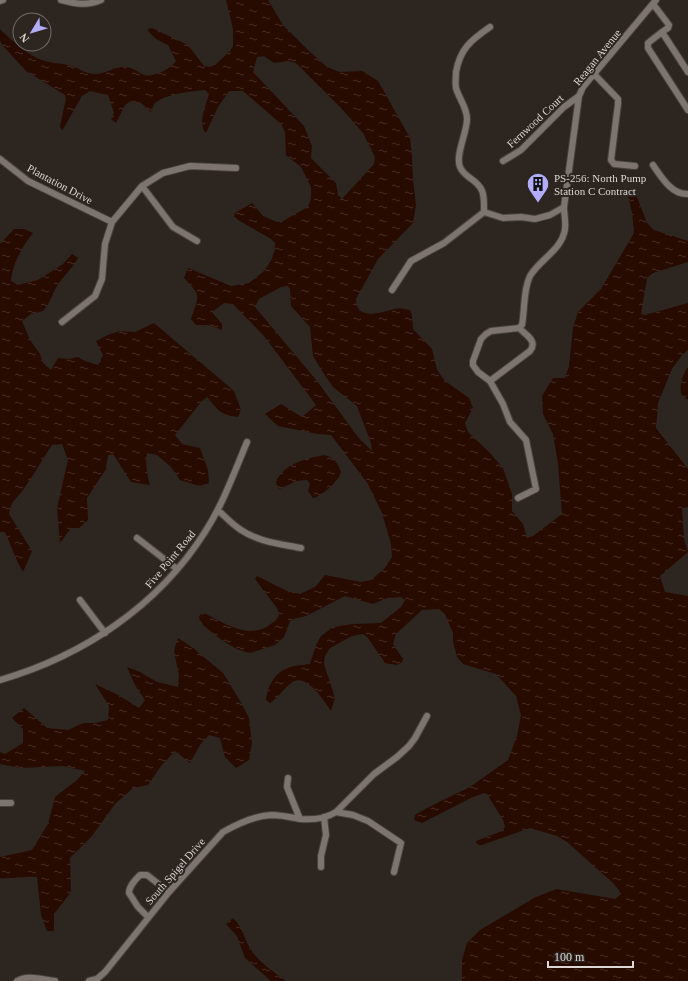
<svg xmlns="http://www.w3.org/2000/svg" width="688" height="981" viewBox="0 0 688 981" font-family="Georgia,serif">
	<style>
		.water { fill: url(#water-ripples); fill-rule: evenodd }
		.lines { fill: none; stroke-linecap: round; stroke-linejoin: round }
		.minor-casing { stroke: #48423f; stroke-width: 8 }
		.minor { stroke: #7d746f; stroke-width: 6 }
		.labels { text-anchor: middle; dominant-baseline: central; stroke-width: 4; stroke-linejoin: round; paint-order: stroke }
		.street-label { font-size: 11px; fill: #dcd7d4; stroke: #2c2520 }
		.poi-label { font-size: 11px; fill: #dcd7d4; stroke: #2c2520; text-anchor: start }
	</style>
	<defs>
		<pattern id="water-ripples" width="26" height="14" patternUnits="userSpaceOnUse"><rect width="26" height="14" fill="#270a00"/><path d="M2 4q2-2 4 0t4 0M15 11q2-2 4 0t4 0" fill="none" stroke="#462d24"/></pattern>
	</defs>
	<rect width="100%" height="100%" fill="#2c2520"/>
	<!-- water -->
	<path class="water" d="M226,0H268L283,25L309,51L327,67L339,72L362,71L378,81L382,88L410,138L412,156L413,180L416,205L413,223L378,259L356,299C356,322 382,312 394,309C400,308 405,309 410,310L412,315L413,329L432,349L437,370L445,381L469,398L473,408L465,423L468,432L489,452L503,468L512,494V511L523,524L527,538L533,536L562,514L558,464L553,434L543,414L542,396L553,378H565L569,366L573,328L578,312L601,289L634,233L632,212L628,196L630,193H633L637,197L647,223L654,230L688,241V262L653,273L647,278L641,314L645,315L688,303V350L682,355L672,369L658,403L656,428L688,469V507L682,508L684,539L688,552L660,576L665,592L688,596V981H462V960L467,943L480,930L534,898L556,889L615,899L620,895L619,890L613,883L567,842L557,836L530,828L482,845H477L476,841L502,831L505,827L503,820L487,794L484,793L471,798L422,823L414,820L415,815L427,808L470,787L508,760L517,736L521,715L516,696L496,674L463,664L457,657L453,642V633L445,614L439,609L422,610L396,634L393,644L403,659L402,662L397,665L385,663L368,638L363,634L352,636L330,648L325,656L324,664L335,698L331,711C324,701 306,671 291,683C283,689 278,698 270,703L266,700C267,687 275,672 288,668C295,665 303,665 310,664L316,645L321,636L333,627L353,624L381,623L401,607L405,600L401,597L387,598L373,604L345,596L306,616L293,619L290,621L284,637L275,645L250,653L239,650L223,641L204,626L199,618L200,615L204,613C224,623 247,639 268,626C273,622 277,621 279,615L277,608L255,579L257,576L287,591L300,594L315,587L325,575L361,582L371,580L385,568L392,557L391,544L382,513L368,484L331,435L318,434L278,426L265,414L281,404L302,417L316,405L264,336L233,304L224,303L212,312L222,324V330L208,325H196L191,319C199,294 202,297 184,278L188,268L231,286L249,283L263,272L271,261L275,249V243L271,239L238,220L234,216L235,213L252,203L263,216L277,222L283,221L308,207L311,198V187L301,167L286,155L285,132L281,124L243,91H229L218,107L206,133C197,125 206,105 209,94L205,90C193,91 165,94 155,103C153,105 152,110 151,112L141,103L131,101L125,105L116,123L111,119L114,113L108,95L90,91L82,96L62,131L60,126L66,99L65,95L26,71L4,47L0,41V29C11,40 27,55 42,60C52,64 64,63 75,67C81,70 87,74 95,74C106,74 116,65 127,67C133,68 138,72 144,75C152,78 171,69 176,61L168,45L156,39L148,31V29L152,28L188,45L204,66L210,67L215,65L230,51L233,46V29ZM264,56L274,63L288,61L296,63L342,109L363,133L375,157L374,164L342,199L338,195L336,183L311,158L312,146L304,126L253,72L257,57ZM288,286L290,289L291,306L310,327L313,356L324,374L333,387L357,406L371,443L372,451L358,437L317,381L255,307L259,299L281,287Z
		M14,229H24L33,233C23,245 12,265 11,281L18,285L38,280L63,264L72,254L78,258C72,269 63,276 57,286C52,295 50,303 43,311L31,314L22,321L30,340L40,354L43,363L51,370L58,358L68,359L78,357L85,361L98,365L103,355L96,341L110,334L120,331L135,332L154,323L234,391L241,410L238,417C220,415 218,410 207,397L201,402L175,435L182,444L200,448L208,470L209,483L199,486L180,480L171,467L157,455L147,453C145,463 147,475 150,485L131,482L113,454L108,455L106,469L87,498L88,520L79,528H71L60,543L57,508L68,460L62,444L52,445C42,460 33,476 23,490C16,499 11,501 9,514L32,551L23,572L18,563L5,532H0V244Z
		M688,367V400C686,398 682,396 681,393C679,385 684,372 688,367Z
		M324,455C334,457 338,463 341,472C339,481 321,497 313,498L308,491L310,484L307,480L296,481L280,489L277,487L276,482C284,463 306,459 324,455Z
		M178,638L193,648L223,673L239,699L249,718L252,743L249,760L236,768L225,757L220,738L209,735L200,745L190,763L175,751L161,766L148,785L133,788L115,804L92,836L70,858L71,892L54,914V931H47L41,915L37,877C24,876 12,879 0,878V857L32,850L48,824L55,797L77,780L85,771L63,766L21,768L0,764V752L5,754L23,743V729L12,718L24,708L47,728L68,730L83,723H95L108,720L109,706L95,684L118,695L139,708L145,700L135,685L127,667L140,672L157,682L178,687L179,675L174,651Z
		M233,918C243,927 244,939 251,950C260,963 274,972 286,981H271L245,958L237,936L226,924Z"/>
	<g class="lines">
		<!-- minor casing -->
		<g class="minor-casing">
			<path id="minor" d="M61,0C76,4 87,6 101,0
				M0,1L3,0
				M653,4L669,25L668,28L662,32
				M688,72L662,32L648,43V48L688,110
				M594,74L618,99V104L611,160L614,164L635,166
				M0,159L28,181L112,222
				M503,161L521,150L564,107L579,96
				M653,165C662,178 672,195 688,194
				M142,186L173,227L197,241
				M484,212C484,195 485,188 470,178C466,175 462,172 460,167C455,155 467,133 467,119C467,107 459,99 456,88C455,83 456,77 456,72C460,49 471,40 490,27
				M484,212L503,218L521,217L535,219L550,215L564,207
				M392,290L411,261L444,243L484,212
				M62,322L95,296L102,279L105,244L112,222L142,186L163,173L190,166L236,168
				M519,328L522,325C525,309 523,290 530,276C540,259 562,250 565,229C566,222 564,214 564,207L579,96L583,87L656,0
				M490,381L530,351C538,341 526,335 519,328
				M518,498L536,489L526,440L510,422L503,404L490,381L478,372L473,365V361L481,339L486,334L491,331L519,328
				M218,510C225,517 233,525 241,530C259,542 281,544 301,548
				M137,538L177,569
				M80,600L105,633
				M0,680C83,656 158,606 205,532C223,504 234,473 247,442
				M288,778L287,787L300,819C312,820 325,819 336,812L353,815L368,821L401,843L394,872
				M0,803H11
				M336,812L374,774L397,757L409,746L415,738L427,716
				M321,867V856L326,835L324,817
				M148,917L138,907L129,893C129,886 135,880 140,875H147L169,892
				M17,981C28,974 43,980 55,981
				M89,981L97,979L105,972L169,892L223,832C237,824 255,816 271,815C281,815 290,817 300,819"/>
		</g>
		<!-- minor -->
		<use href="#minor" class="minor"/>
	</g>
	<!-- icons -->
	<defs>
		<g id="building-pin" transform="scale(1.15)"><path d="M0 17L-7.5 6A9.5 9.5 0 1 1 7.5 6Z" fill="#b1adfa" stroke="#2c2520"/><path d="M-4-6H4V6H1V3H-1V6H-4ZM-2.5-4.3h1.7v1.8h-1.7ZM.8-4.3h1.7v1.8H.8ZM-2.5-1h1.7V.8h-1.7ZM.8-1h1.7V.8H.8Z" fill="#111"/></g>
	</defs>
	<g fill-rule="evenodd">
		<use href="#building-pin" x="538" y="184"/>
	</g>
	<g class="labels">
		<!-- street labels -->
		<g class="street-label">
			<text transform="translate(597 57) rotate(-51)">Reagan Avenue</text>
			<text transform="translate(535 121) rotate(-43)">Fernwood Court</text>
			<text transform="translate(60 184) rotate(28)">Plantation Drive</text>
			<text transform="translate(170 559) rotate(-50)">Five Point Road</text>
			<text transform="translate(175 871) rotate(-49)">South Spigel Drive</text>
		</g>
		<!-- poi labels -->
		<g class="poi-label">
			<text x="554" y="178">PS-256: North Pump<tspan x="554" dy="13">Station C Contract</tspan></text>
		</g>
	</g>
	<!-- north arrow -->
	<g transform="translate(32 32) rotate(232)"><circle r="19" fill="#2c2520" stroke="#726c68"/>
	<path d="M0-3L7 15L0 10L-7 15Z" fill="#b1adfa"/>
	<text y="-6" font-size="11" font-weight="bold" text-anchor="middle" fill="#dcd7d4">N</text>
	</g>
	<!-- scale -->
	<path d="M548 961v6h85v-6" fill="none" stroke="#dcd7d4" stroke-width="2"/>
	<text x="554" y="961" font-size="12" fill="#dcd7d4" stroke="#2c2520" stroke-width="3" paint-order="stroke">100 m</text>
</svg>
